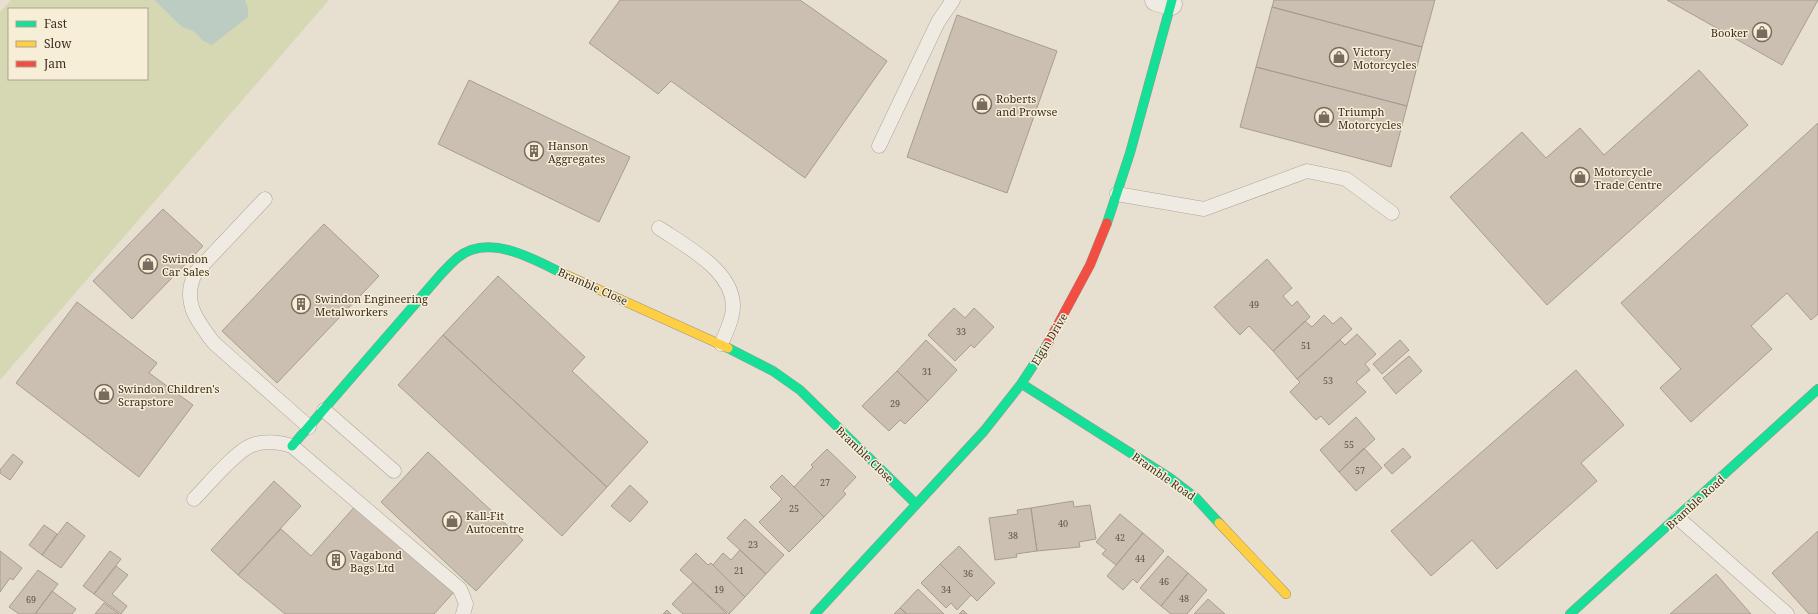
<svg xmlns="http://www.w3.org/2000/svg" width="1818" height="614" viewBox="0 0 1818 614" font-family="'Noto Serif',serif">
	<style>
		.green { fill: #d6d7b3; fill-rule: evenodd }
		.water { fill: #bcccc2 }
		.building { fill: #cbbfb2; stroke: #a89c90 }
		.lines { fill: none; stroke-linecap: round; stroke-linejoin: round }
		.lane-casing { stroke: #ada599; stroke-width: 15 }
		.street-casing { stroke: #ada599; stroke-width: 23 }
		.fast-casing { stroke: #9c958a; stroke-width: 10 }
		.slow-casing { stroke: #9c958a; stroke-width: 10 }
		.jam-casing { stroke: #9c958a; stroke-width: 10 }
		.lane { stroke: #efebe3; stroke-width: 14 }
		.street { stroke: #efebe3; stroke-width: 22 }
		.fast { stroke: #16e098; stroke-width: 9 }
		.slow { stroke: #ffcf43; stroke-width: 9 }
		.jam { stroke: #f24e42; stroke-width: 9 }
		.labels { text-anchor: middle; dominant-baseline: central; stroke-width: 3; stroke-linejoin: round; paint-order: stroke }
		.number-label { font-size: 9px; fill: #605244 }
		.poi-label { font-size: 11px; fill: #3d2e20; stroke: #f7eed8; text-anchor: start }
		.street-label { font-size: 11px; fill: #3d2e20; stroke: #f7eed8 }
	</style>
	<rect width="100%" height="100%" fill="#e7e0d1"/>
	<!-- green -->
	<path class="green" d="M11,0H154L182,27L193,31L202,40L248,8L245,0H329L0,380V12ZM9,9H147V79H9Z"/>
	<!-- water -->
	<path class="water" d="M154,0H245L248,8V17L212,45L202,40L193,31L182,27Z"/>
	<!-- building -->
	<path class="building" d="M620,0H800L887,61L805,178L671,81L658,94L589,43Z
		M1274,0H1435L1422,47L1272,7Z
		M1667,0H1818L1782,65Z
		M1272,7L1422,47L1407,106L1256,67Z
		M957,15L1057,51L1007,193L907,157Z
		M1256,67L1407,106L1391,167L1240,127Z
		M1699,70L1748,125L1547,305L1450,197L1522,132L1546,158L1580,128L1604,155Z
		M469,80L630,157L599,222L438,144Z
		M1818,123V314L1811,320L1787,293L1751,326L1772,349L1691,422L1660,388L1681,369L1621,303Z
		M163,209L203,246L132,319L93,281Z
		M324,224L379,276L277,383L222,331Z
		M1267,259L1292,288L1283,296L1292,306L1297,301L1310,317L1273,351L1249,326L1240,335L1214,307Z
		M498,276L585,357L572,371L648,442L607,487L443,335Z
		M77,302L157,363L149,373L193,405L139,477L16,383Z
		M954,308L965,318L974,308L994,327L974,348L971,345L955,361L928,335Z
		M1324,315L1333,324L1341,317L1352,329L1297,379L1273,351L1305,321L1312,327Z
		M1357,334L1376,354L1365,364L1370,370L1356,382L1366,392L1329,425L1321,416L1316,420L1290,392L1300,382L1297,379L1340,340L1345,345Z
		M443,335L607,487L562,536L398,385Z
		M926,340L957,370L928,401L897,371Z
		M1400,340L1409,350L1382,374L1373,364Z
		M1409,356L1422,371L1396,394L1383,378Z
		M1576,370L1624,425L1581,463L1597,481L1497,569L1472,540L1431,576L1391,531Z
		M897,371L928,401L905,424L900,420L889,431L862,406Z
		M1356,417L1375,439L1339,472L1320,450Z
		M1364,448L1382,468L1356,491L1339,472Z
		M1403,448L1411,457L1392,474L1384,465Z
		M827,449L856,477L843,491L846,494L824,517L794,487L813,467L811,465Z
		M428,452L523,540L476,591L381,502Z
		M13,454L23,462L10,480L0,473V470Z
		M782,475L824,517L789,552L759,522L782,499L770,487Z
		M274,481L301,506L238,575L211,550Z
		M630,485L648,502L630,522L611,506Z
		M1073,501L1074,507L1090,505L1096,539L1079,542L1080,547L1037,551L1031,508Z
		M357,504L454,592L434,614H285L238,575L281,529L311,556Z
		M1031,508L1037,551L1016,554L1017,557L995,560L989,518L1018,514L1017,510Z
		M1120,514L1143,533L1116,565L1102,554L1106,550L1096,542Z
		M745,519L784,555L766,574L727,538Z
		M67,522L85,536L61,568L42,555Z
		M44,525L57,534L42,555L29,545Z
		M1818,531V614H1809L1772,573Z
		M1143,533L1164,551L1137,583L1133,579L1123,590L1107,576Z
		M959,546L995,583L977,601L940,564Z
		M740,550L766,574L745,597L713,565L723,553L731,560Z
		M0,551L22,568L13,580L10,578L0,592Z
		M110,551L121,559L94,594L83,586Z
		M696,553L708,565L711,563L745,597L729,614L680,570Z
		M1168,556L1188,573L1161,606L1140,588Z
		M940,564L971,595L957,610L951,603L946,608L921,583Z
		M116,566L128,575L112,594L127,606L121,614L94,594Z
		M38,570L58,584L35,614H19L9,607Z
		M1188,573L1207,590L1187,614H1171L1161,606Z
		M1716,574L1751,614H1670Z
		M693,582L727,614H683L672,604Z
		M918,589L944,614H907L900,608Z
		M52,591L76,609L72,614H35Z
		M1208,599L1225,614H1194Z
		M104,603L119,614H95Z
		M900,608L907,614H894Z
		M667,610L671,614H663Z
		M963,610L967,614H959Z"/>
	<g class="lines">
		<!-- lane casing -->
		<g class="lane-casing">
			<path id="lane" d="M879,146L938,22L953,0
				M1117,194L1204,209L1307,171L1346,179L1392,213
				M265,199L196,272C181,300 196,320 214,343L309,427
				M659,228C687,247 741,274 732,315C730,325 725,335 721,344
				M324,410L394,471
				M194,499C208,485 233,454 250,446C263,440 279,442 292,446L460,589L466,604L463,614
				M1678,518L1787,614"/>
		</g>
		<!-- street casing -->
		<g class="street-casing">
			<path id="street" d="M1156,0L1171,4"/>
		</g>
		<!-- fast casing -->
		<g class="fast-casing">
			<path id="fast" d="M1107,223L1130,153L1172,0
				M728,348L773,371L800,390L916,504
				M1022,384L1170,478L1196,498L1219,523
				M292,446L442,273C451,264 459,254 471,250C501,240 535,260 562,273
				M815,614L984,431L1021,384L1048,343
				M1570,614L1818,389"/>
		</g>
		<!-- slow casing -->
		<g class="slow-casing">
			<path id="slow" d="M562,273L728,348
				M1219,523L1286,594"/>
		</g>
		<!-- jam casing -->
		<g class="jam-casing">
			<path id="jam" d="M1048,343L1090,265L1107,223"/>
		</g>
		<!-- lane -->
		<use href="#lane" class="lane"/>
		<!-- street -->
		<use href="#street" class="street"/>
		<!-- fast -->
		<use href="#fast" class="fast"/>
		<!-- slow -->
		<use href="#slow" class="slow"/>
		<!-- jam -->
		<use href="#jam" class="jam"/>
	</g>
	<!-- icons -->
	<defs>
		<g id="shop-ring" transform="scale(1)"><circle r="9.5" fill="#f7eed8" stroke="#786c5e" stroke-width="1.5"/><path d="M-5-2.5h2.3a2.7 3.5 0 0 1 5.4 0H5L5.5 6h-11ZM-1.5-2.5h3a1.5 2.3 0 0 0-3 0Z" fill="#786c5e"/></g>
		<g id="building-ring" transform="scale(1)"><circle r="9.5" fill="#f7eed8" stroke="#786c5e" stroke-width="1.5"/><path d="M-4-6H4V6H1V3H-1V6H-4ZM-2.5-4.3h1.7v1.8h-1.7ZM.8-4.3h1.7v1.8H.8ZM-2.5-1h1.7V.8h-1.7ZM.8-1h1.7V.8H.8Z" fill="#786c5e"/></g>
	</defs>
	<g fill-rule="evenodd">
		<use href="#shop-ring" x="1762" y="32"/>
		<use href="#shop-ring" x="1339" y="57"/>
		<use href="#shop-ring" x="982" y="104"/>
		<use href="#shop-ring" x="1324" y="117"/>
		<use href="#building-ring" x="534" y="151"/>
		<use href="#shop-ring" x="1580" y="177"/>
		<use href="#shop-ring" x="148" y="264"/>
		<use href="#building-ring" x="301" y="304"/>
		<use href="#shop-ring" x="104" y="394"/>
		<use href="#shop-ring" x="452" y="521"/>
		<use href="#building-ring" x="336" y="560"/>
	</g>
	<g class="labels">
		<!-- number labels -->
		<g class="number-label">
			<text x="1254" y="304">49</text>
			<text x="961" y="331">33</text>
			<text x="1306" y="345">51</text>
			<text x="927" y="371">31</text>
			<text x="1328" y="380">53</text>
			<text x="895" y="403">29</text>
			<text x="1349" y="444">55</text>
			<text x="1360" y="470">57</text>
			<text x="825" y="482">27</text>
			<text x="794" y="508">25</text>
			<text x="1063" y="523">40</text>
			<text x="1013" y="535">38</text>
			<text x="1120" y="537">42</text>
			<text x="753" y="544">23</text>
			<text x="1140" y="558">44</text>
			<text x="739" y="570">21</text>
			<text x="968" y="573">36</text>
			<text x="1164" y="581">46</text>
			<text x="719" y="589">19</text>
			<text x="946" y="589">34</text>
			<text x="1184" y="598">48</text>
			<text x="31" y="599">69</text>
		</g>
		<!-- poi labels -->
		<g class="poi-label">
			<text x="1748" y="32" text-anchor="end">Booker</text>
			<text x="1353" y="51">Victory<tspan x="1353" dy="13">Motorcycles</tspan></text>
			<text x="996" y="98">Roberts<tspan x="996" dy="13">and Prowse</tspan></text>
			<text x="1338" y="111">Triumph<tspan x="1338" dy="13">Motorcycles</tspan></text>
			<text x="548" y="145">Hanson<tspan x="548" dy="13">Aggregates</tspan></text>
			<text x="1594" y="171">Motorcycle<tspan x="1594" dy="13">Trade Centre</tspan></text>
			<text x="162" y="258">Swindon<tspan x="162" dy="13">Car Sales</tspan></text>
			<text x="315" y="298">Swindon Engineering<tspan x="315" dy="13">Metalworkers</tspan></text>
			<text x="118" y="388">Swindon Children's<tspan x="118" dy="13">Scrapstore</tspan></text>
			<text x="466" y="515">Kall-Fit<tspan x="466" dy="13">Autocentre</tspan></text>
			<text x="350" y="554">Vagabond<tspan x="350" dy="13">Bags Ltd</tspan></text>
		</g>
		<!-- street labels -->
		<g class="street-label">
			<text transform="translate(593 286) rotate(24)">Bramble Close</text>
			<text transform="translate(1049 339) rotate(-59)">Elgin Drive</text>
			<text transform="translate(865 454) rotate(44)">Bramble Close</text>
			<text transform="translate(1164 476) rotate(35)">Bramble Road</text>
			<text transform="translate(1695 502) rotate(-42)">Bramble Road</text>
		</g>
	</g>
	<!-- legend -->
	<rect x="8" y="8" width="140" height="72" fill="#f7eed8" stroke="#ada18e"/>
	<rect x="16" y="21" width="20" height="6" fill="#16e098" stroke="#ada18e"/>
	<text x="44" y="28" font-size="12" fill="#3d2e20">Fast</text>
	<rect x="16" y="41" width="20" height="6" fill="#ffcf43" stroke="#ada18e"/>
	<text x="44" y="48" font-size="12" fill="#3d2e20">Slow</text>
	<rect x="16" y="61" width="20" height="6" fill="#f24e42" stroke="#ada18e"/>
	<text x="44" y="68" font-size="12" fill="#3d2e20">Jam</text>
</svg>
